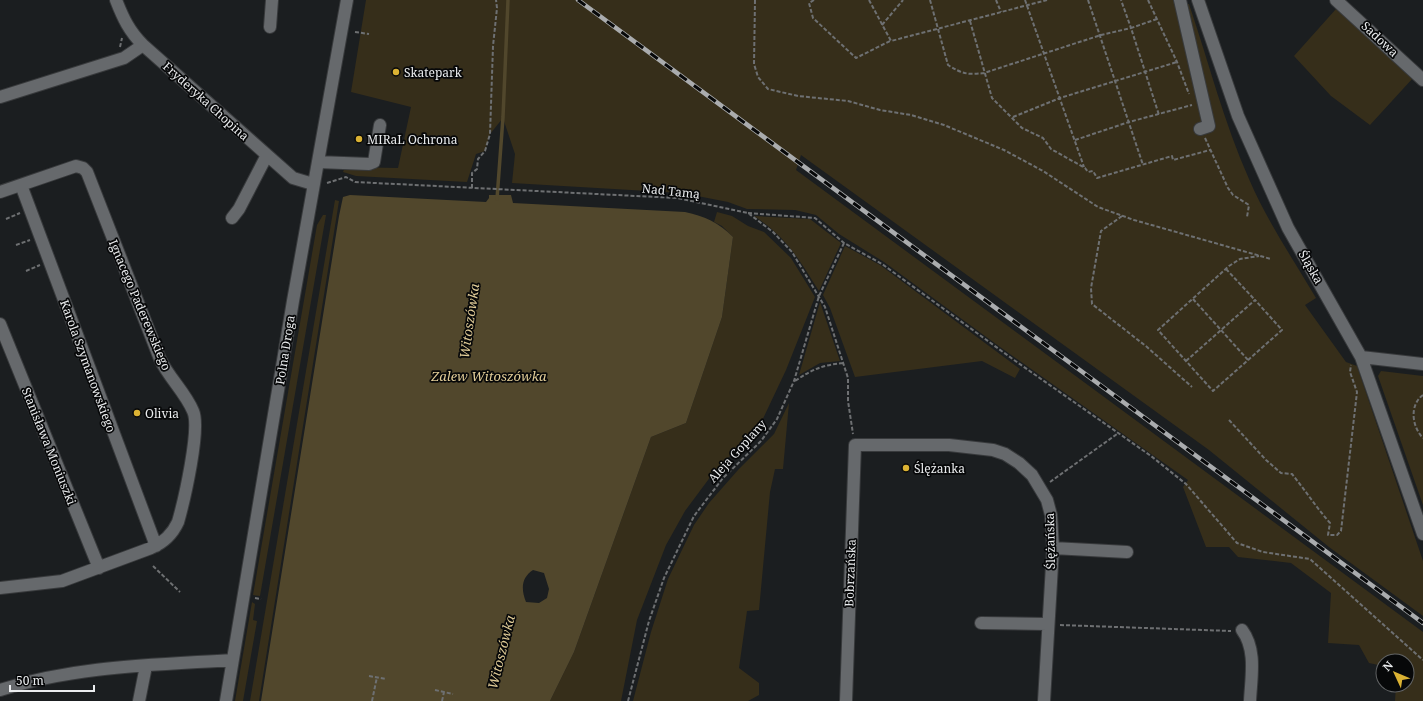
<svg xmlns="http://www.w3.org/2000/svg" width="1423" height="701" viewBox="0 0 1423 701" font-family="'Noto Serif',serif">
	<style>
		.green { fill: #362e1a }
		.water { fill: #51472c; fill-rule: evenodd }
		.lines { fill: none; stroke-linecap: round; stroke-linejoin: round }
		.stream { stroke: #51472c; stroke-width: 3.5 }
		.minor-casing { stroke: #383a3c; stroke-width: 14 }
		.path { stroke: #6e7072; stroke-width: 2; stroke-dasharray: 4 2; stroke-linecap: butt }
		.minor { stroke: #66696c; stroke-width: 12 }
		.rail-casing { stroke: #aaacae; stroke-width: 4.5 }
		.rail { stroke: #070809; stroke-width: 3; stroke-dasharray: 9; stroke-linecap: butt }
		.poi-dot { fill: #dbb233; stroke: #070809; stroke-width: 1.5 }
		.labels { text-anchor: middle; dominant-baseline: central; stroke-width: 3.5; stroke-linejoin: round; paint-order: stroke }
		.street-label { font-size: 12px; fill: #ebedef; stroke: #070809 }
		.poi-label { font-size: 12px; fill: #ebedef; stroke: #070809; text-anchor: start }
		.water-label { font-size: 13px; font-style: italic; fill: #e2cd98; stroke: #070809 }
	</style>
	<rect width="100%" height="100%" fill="#1b1e20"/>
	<!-- green -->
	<path class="green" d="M366,0H1175L1180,3L1189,4C1209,63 1224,123 1249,179C1267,221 1293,259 1316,298L1305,305L1346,362L1357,366L1423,561V616L1329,547L1209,450L801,155L796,170L1423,632V701H1395L1396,685H1407V661H1383V666L1369,663L1359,645L1328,643L1331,593L1291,563L1238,557L1229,547H1206L1183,487L1188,480L1000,347L884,262L839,234L816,215L795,210L747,209L728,202L682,193L512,183L515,154L503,118L490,134L485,151L476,154L467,182L356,176L343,172L345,167L398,168L411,107L351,92Z
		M1336,9L1413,78L1370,125L1331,96L1294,56Z
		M335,200L339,201L259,701H250Z
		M717,212L732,216L748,226L764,232L791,258L815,297L786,370L759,427L714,472L685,511L666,545L637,620L621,701H550L574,652L651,437L686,423L722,317L733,237L722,226L714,222Z
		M323,215H326L260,596L253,595L317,225Z
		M754,216L810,219L841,243L819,291C798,258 787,238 754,216Z
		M845,246L880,265L1020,369L1015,378L982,361L855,377L830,308L823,295Z
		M820,302L840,361L820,363L799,375Z
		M1381,371L1423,376V505L1378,376Z
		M789,403L783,469H775L770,492L759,610L747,611L739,668L759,683V695L748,701H633L651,632L668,579L694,525L709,503L738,470L774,434Z
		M252,602L255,604L253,620L257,621L243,701H235Z"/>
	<!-- water -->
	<path class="water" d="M350,195L486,202L489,198V195H511L513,203L685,212C705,216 719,223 733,237L722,317L686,423L651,437L574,652L550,701H261L339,216L343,197ZM533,570L544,573L549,589L547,598L539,603L526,602C521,589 521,578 533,570Z"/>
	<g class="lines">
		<!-- stream -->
		<path class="stream" d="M497,199L503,117L508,0"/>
		<!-- minor casing -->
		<g class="minor-casing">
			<path id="minor" d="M116,0C123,18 129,31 143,45L293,178L313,184
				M1180,0L1209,126L1200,129
				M1198,0L1238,116L1288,228L1361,357L1423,534
				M1336,0L1423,80
				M270,27L272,0
				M0,97L124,58L143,45
				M318,162L369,164L374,162L380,125
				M21,185L156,546
				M0,192L76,166L83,168L87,172L160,359C169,378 185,392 193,411C201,428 184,501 178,522C172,535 163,543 151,548L62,581L0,588
				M232,218L239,209L267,155
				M0,324L99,568
				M1361,357L1423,364
				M1053,548L1127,552
				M981,623L1047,624
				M1242,630C1257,650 1251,678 1250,701
				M0,690C75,666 154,665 232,660
				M139,701L146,666
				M226,701L293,301L347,0
				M846,701L855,445H949L993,450L1005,454L1019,463L1032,475L1047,500L1051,515L1053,548L1044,701"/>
		</g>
		<!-- path -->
		<path class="path" d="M755,0L754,64L758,77L768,89L798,96L848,101L880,110L911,115L944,125L1004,150L1043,171L1098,207L1134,220L1271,259
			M814,0L809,3L813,18L856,58L890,41
			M869,0L891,41L1047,0
			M930,0L948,65C962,74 968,75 984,73L1101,35L1131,28L1121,0
			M996,0L1001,12
			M1025,0L1084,167
			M1088,0L1143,165
			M1148,0L1177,62L1189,94
			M1157,19L1131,28L1159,115
			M970,21L992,98L1022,128L1043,138L1051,149L1085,168L1088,172L1093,171L1097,178L1172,156L1173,160L1210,150
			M882,25L903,0
			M355,32L369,34
			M120,47L122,38
			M1013,117L1060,98L1177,62
			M1205,138L1228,188L1233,195L1249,205L1247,217
			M1075,140L1129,122L1192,105
			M327,183L346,177L355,182L677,198L748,213L773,232L792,252L825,307L848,378V401L853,434
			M472,188V173L477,169L478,159L485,151L490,134L493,46L497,8L496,0
			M748,213L815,218L844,243L882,264L1014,360L1151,456L1186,484L1237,543L1263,552L1310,559L1423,660
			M1122,216L1101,231L1091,288L1092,304L1147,347L1192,387
			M6,219L20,213
			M16,245L30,240
			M1226,269L1255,300
			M26,271L40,265
			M1193,299L1248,360
			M1186,361L1255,300L1282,330L1213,391L1158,330L1229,266L1240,259L1259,256
			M795,381C813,369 822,365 844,363
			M1423,395C1409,405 1412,427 1423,438
			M1229,420L1266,460L1281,473L1292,474C1305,490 1316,507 1330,523L1328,535H1337L1341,531L1357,392L1350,372L1351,365
			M1050,482L1117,434
			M153,566L180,592
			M255,598L261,599
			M1060,625L1231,631
			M369,676L386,679
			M435,690L453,694
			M372,701L377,677
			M442,701L444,692
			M628,701L649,621L664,578L694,516L723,478L761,441L777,419L794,381L819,296L844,243"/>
		<!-- minor -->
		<use href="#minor" class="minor"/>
		<!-- rail casing -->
		<g class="rail-casing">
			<path id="rail" d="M578,0L1423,623"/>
		</g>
		<!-- rail -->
		<use href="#rail" class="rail"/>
	</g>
	<!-- markers -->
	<g class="poi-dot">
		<circle cx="396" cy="72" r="4"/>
		<circle cx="359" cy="139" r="4"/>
		<circle cx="137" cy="413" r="4"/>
		<circle cx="906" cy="468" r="4"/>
	</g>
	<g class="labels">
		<!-- street labels -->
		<g class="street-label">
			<text transform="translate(1380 39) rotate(43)">Sadowa</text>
			<text transform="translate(206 101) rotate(42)">Fryderyka Chopina</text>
			<text transform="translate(671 191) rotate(6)">Nad Tamą</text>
			<text transform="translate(1311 267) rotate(60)">Śląska</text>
			<text transform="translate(140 305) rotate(67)">Ignacego Paderewskiego</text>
			<text transform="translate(285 350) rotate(-81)">Polna Droga</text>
			<text transform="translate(88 366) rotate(70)">Karola Szymanowskiego</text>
			<text transform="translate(49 446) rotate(68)">Stanisława Moniuszki</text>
			<text transform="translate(737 451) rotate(-48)">Aleja Goplany</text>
			<text transform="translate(1050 541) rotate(-91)">Ślężańska</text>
			<text transform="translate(850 573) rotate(-88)">Bobrzańska</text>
		</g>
		<!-- poi labels -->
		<g class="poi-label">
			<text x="404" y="72">Skatepark</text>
			<text x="367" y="139">MIRaL Ochrona</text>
			<text x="145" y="413">Olivia</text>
			<text x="914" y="468">Ślężanka</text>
		</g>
		<!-- water labels -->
		<g class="water-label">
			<text transform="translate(469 321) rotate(-82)">Witoszówka</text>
			<text x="489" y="376">Zalew Witoszówka</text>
			<text transform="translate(501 652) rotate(-76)">Witoszówka</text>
		</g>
	</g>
	<!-- north arrow -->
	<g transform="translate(1395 673) rotate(314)"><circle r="19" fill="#070809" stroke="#626465"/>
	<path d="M0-3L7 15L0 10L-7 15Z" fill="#dbb233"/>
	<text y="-6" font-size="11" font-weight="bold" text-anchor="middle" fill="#ebedef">N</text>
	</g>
	<!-- scale -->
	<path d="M10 685v6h84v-6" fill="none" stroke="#ebedef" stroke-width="2"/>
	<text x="16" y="685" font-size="12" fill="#ebedef" stroke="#070809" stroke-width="3" paint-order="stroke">50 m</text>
</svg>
